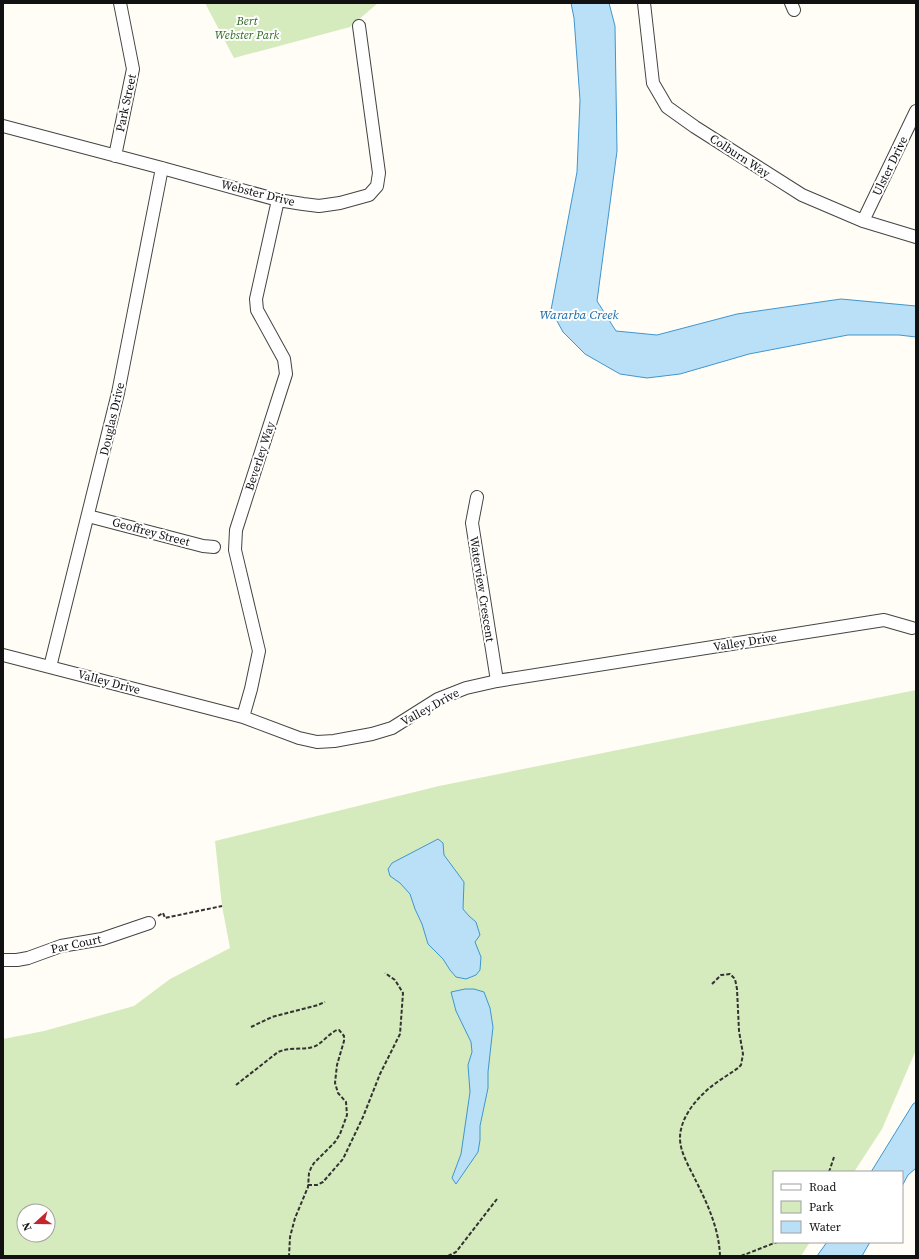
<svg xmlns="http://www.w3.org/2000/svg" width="919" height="1259" viewBox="0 0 919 1259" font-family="'Source Serif 4',serif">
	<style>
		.green { fill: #d5ebbd; fill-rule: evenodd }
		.water { fill: #b9e0f7; stroke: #3f96cf }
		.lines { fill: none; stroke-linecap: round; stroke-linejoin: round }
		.street-casing { stroke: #444; stroke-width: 14 }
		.path { stroke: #333; stroke-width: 2; stroke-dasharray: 4 2; stroke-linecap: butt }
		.street { stroke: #fff; stroke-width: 12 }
		.labels { text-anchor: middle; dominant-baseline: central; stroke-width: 4; stroke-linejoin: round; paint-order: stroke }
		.park-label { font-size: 12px; font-style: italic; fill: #2f6b1f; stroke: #fff }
		.street-label { font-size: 12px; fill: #111; stroke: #fff }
		.water-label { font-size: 13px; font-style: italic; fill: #1768a6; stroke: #fff }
	</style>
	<rect width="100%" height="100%" fill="#fffdf5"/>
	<!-- green -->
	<path class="green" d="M205,3H378L350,27L234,58Z
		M916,690V1050L882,1129L854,1172H774V1242H810L801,1256H3V1039L44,1031L134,1006L170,979L230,948L222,906L215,841L439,786ZM24,1211H48V1235H24Z"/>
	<!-- water -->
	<path class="water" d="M571,3H609L615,26L617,151L597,301L616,331L657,335L737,314L841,299L916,306V337L899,335H848L749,354L680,374L647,378L620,374L585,354L563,332L551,310L577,172L580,100L574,18Z
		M438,839L443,843L444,855L464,882L463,909L469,916L476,922L480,935L475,942L481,957L480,970L476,975L466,979L456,977L450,970L443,959L428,944L422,924L415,909L410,894L400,883L390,876L388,869L392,863Z
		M465,989H474L484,992L490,1008L493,1027L488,1072V1088L480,1126V1140L478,1152L456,1184L452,1178L461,1154L470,1092L468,1065L472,1052L471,1042L456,1011L451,992Z
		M916,1102V1168L908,1175L902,1186V1172H871L913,1104Z
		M827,1242H870L862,1256H817Z"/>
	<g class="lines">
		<!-- street casing -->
		<g class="street-casing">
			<path id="street" d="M644,3L653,83L667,107L695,127L802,195L863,221L916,237
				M791,3L794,10
				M3,126L162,168L278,200L303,204L319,206L340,203L369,195L377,186L379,173L359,26
				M115,156L133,69L120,3
				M863,221L916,111
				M477,497L472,523L497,681
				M88,516L203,546L214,547
				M3,655L243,717L299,738L317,742L334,741L372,734L392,728L438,699L466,688L497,681L884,620L912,628
				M50,667L118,393L162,168
				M243,717L251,689L259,651L235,550L236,530L286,374L284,359L257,310L256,299L278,200
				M3,960H17L28,958L61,946L102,939L149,923"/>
		</g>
		<!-- path -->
		<path class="path" d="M158,916L163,913L165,918L222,906
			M712,984L721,975L730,974L735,979L737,989L739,1031L743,1054L741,1065L738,1068C727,1076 714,1083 704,1093C692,1104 680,1121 680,1138C680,1153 690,1168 696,1181C708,1205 719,1229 720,1256
			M251,1027L272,1017L318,1005L325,1002
			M236,1085L278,1052C289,1047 301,1050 313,1047C322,1044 328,1034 337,1030H339L344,1036V1041L337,1065L335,1083L338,1093L346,1102L347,1115L340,1134L335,1142L314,1163L311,1168L309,1173L308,1187L295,1218L290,1237L289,1256
			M829,1172L834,1157
			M308,1185H317L323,1182L343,1159L363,1117L380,1074L400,1034L403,993L395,980L385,973
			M448,1256L456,1252L497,1199
			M741,1256L777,1242"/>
		<!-- street -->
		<use href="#street" class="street"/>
	</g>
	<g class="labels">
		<!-- park labels -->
		<g class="park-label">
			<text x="247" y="21">Bert<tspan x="247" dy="14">Webster Park</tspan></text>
		</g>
		<!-- street labels -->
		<g class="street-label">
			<text transform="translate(126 103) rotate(-78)">Park Street</text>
			<text transform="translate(740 156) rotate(33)">Colburn Way</text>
			<text transform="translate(890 166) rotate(-64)">Ulster Drive</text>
			<text transform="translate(258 193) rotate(14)">Webster Drive</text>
			<text transform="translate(112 419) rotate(-77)">Douglas Drive</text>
			<text transform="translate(260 456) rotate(-72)">Beverley Way</text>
			<text transform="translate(151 532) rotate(15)">Geoffrey Street</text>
			<text transform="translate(482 589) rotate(81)">Waterview Crescent</text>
			<text transform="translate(745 642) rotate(-9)">Valley Drive</text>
			<text transform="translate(109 682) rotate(15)">Valley Drive</text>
			<text transform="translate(430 707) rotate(-29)">Valley Drive</text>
			<text transform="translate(76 944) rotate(-12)">Par Court</text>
		</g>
		<!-- water labels -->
		<g class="water-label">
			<text x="579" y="314">Wararba Creek</text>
		</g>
	</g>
	<!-- border -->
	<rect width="919" height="1259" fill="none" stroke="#111111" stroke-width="8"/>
	<!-- legend -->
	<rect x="773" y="1171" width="130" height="72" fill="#ffffff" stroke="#a0a0a0"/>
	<rect x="781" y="1184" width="20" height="6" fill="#ffffff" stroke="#a0a0a0"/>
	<text x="809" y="1191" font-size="12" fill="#111111">Road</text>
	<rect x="781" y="1201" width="20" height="12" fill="#d5ebbd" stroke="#a0a0a0"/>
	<text x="809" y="1211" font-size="12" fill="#111111">Park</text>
	<rect x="781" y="1221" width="20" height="12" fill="#b9e0f7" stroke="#a0a0a0"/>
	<text x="809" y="1231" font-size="12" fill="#111111">Water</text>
	<!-- north arrow -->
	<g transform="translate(36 1223) rotate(249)"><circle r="19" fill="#ffffff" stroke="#a0a0a0"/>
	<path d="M0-3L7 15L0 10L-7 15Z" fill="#c4262e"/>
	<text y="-6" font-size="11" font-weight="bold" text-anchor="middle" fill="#111111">N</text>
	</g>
</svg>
